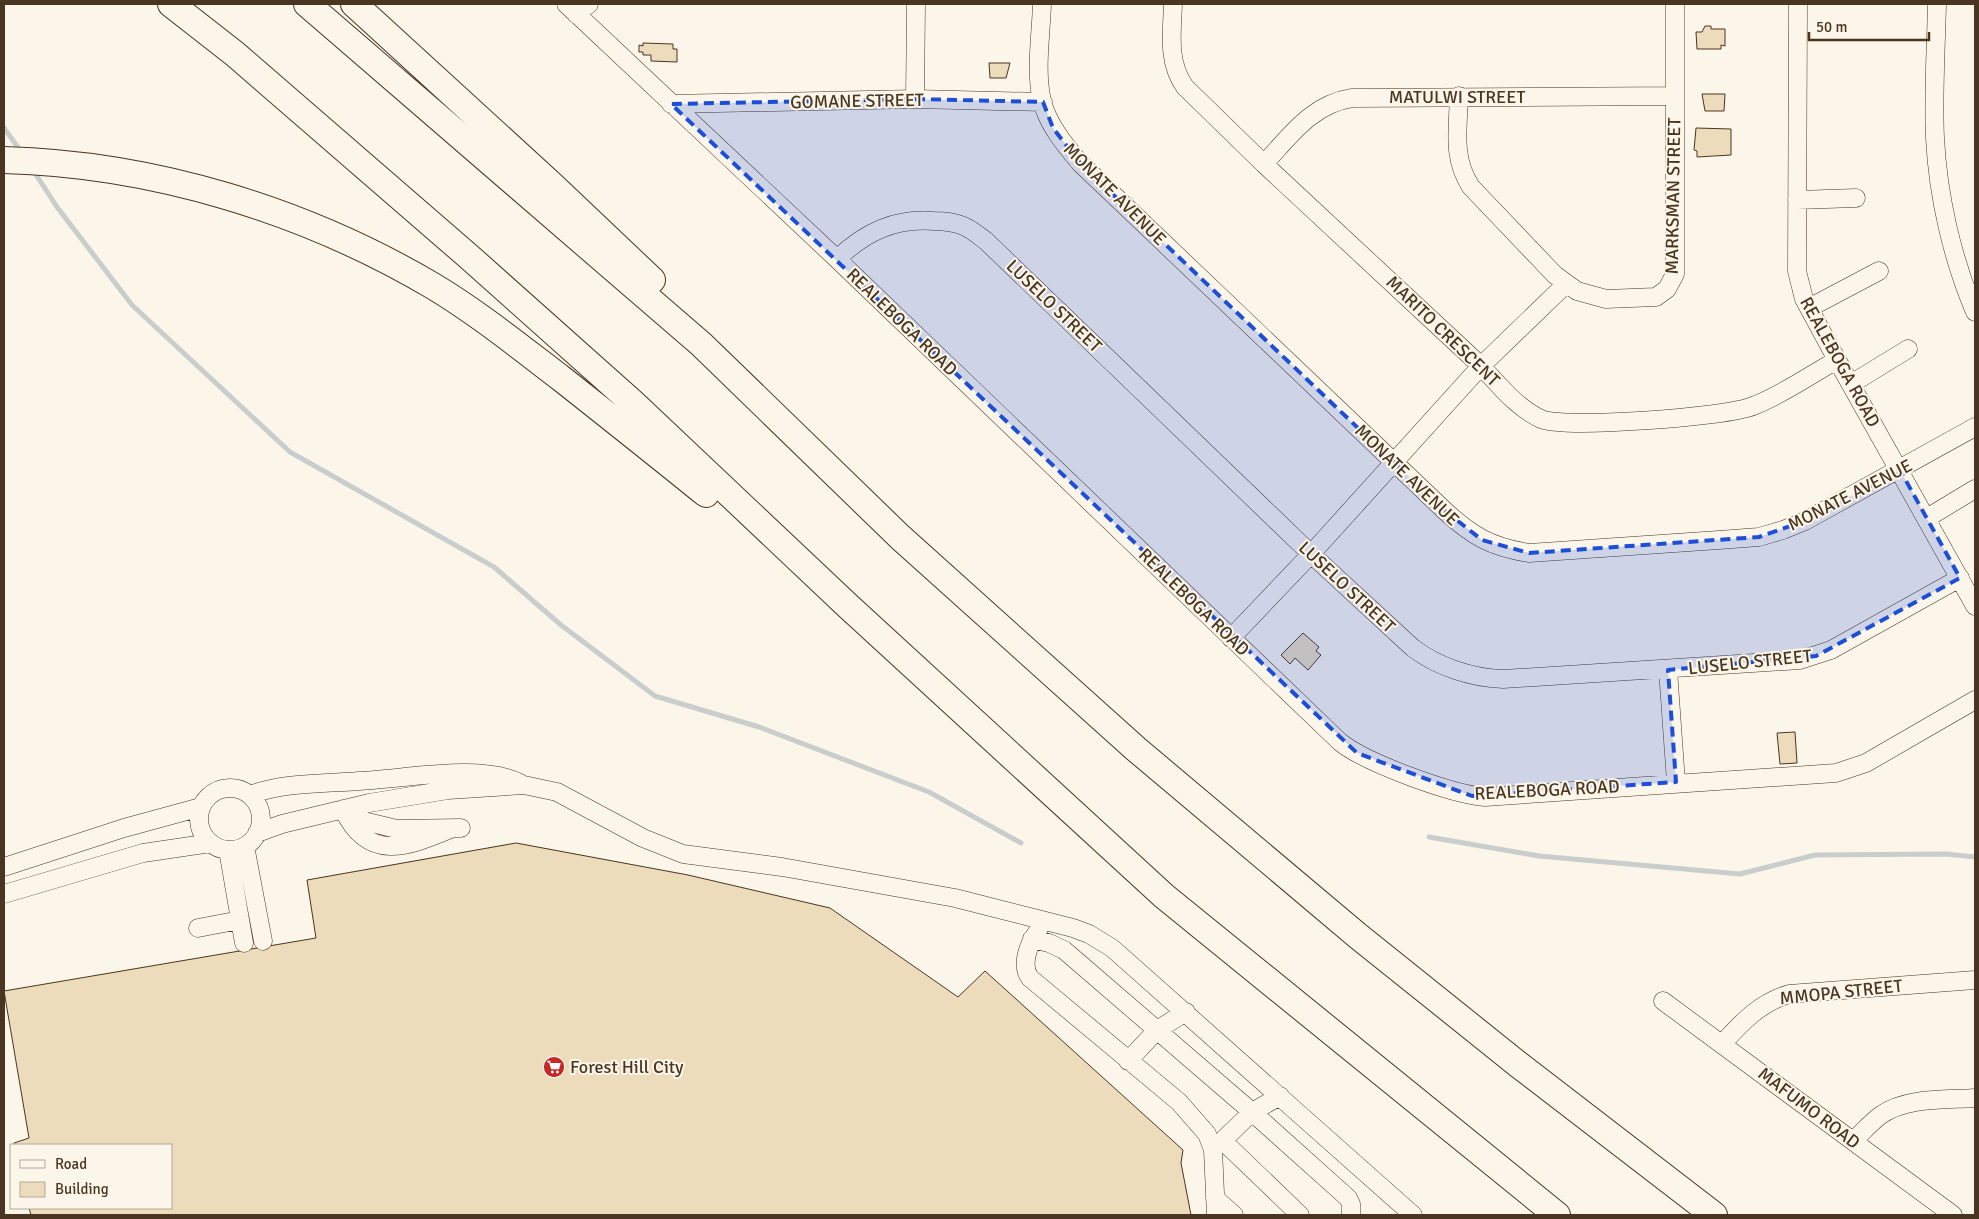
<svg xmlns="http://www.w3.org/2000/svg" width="1979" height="1219" viewBox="0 0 1979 1219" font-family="Signika,sans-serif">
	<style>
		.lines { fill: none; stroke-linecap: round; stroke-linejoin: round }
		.stream { stroke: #c9cecd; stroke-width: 5 }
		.building { fill: #ecdcbc; stroke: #4a3520 }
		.minor-casing { stroke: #4a3520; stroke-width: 19 }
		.highway-casing { stroke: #4a3520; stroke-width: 28 }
		.minor { stroke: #fbf6e9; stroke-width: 18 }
		.highway { stroke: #fbf6e9; stroke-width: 26 }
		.marked { fill: #1d4ed8; fill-opacity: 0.2; stroke: #1d4ed8; stroke-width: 4; stroke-dasharray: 10 6; stroke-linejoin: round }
		.labels { text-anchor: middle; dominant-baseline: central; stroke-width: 4; stroke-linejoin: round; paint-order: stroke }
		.street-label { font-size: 18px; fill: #4a3520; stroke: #fbf6e9 }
		.poi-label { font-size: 18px; fill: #4a3520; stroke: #fbf6e9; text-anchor: start }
	</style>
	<rect width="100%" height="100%" fill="#fbf6e9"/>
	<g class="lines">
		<!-- stream -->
		<path class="stream" d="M4,128L22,153
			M33,170L57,207L132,305L290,452L494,567L561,625L655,696L759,727L929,792L1021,843
			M1429,837L1539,856L1740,874L1815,855L1946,854L1975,857"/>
	</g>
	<!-- building -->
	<path class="building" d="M1705,26H1711V29H1725V46L1721,45V49H1697L1696,32H1702Z
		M643,43L673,44V49H677V62L651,61V55H643V52H639V45L643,46Z
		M989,63H1010L1006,78H990Z
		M1702,94H1725L1724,111H1705Z
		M1696,128L1731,129V155L1697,157V151L1694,150Z
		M1303,633L1319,647L1316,651L1321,655L1308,670L1295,658L1290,664L1281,655Z
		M1795,732L1797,763L1780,764L1777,733Z
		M516,843L688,875L830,908L958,997L985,971L1183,1150L1181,1163L1191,1215H31L29,1208H171V1145H14V1143L29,1138L4,991L316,938L307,880Z"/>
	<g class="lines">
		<!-- minor casing -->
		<g class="minor-casing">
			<path id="minor" d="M566,4L837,259L1340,742C1366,763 1451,794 1485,797L1836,773L1866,763L1975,700
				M1042,4C1041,35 1035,71 1042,101C1048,125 1065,145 1080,163L1444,510C1472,536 1491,547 1529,553L1719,540L1759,537L1783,530L1805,521L1975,427
				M1173,4C1172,32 1167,62 1185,87L1264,164L1481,366C1499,385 1517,408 1541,419C1564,429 1728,417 1753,406C1782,395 1810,375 1837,360
				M1798,4L1797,271L1804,299L1837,360L1975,606
				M1937,4C1936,48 1933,93 1935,138C1938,196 1952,258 1975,312
				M576,14L589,4
				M1459,96C1458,130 1452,158 1471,187L1555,275L1577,291L1606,299L1656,297L1667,289L1675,274V4
				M915,99L916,4
				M671,104L915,99L1043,102
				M1264,164C1290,136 1312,104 1352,98L1675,96
				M1797,200L1856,198
				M837,259C865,232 895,218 934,221C943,221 952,222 961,225C970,228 978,235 986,241L1311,554L1413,648C1438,667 1472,678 1503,679L1800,660L1831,650L1960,578
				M1809,308L1879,271
				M1851,384L1908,349
				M1927,518L1975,489
				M1231,638L1311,554L1481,366L1566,284
				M1668,670L1676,782
				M199 819a31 31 0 1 1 62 0a31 31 0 1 1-62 0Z
				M250,795C285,782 322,784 359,781C405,779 480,763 520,783
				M451,829C407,847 368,863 343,809L359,820L397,829L461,828
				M257,833L282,824L369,803L448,790L524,785L557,792L643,838L683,854L782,867L955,898L1073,928L1089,934L1112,948L1413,1215
				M245,846L263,941
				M228,850L244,943
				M4,867L124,828L201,807
				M4,894L143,853L211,843
				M198,928L240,920
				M1038,931C1029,943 1020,965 1030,978L1179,1102L1207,1134L1213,1150L1216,1215
				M1032,939L1049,943L1064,950L1252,1112L1348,1198L1351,1204V1215
				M1663,1001L1953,1215
				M1723,1043C1743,1021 1760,1003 1789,994L1975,980
				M1128,1061L1157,1030L1186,1012
				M1223,1141L1300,1215
				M1853,1141C1862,1133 1871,1122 1881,1115C1906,1097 1946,1100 1975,1098
				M1215,1148L1252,1112L1280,1096
				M1215,1198L1234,1215"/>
		</g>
		<!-- highway casing -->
		<g class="highway-casing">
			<path id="highway" d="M171,4L235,54L467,255L633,403L848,606L1164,896L1557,1215
				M307,4L701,344L900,537L1136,749L1358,936L1519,1065L1714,1215
				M354,4L552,185L652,280
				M4,160C153,164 304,210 433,286C478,313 520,347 562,379C610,417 658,455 706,494"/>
		</g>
		<!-- minor -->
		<use href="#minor" class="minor"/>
		<!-- highway -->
		<use href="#highway" class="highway"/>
	</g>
	<!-- marked area -->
	<path class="marked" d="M915,99L1043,102L1053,128L1080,163L1444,510L1482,540L1529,553L1759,537L1805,521L1900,470L1960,578L1816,656L1668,670L1676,782L1472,796L1357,753L671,104Z"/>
	<!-- icons -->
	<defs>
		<g id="supermarket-disc" transform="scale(1.125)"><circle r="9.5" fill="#c62828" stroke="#fbf6e9"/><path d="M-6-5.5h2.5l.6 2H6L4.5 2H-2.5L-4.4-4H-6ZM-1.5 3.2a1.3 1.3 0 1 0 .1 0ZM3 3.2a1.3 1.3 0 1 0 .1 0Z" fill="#fff"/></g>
	</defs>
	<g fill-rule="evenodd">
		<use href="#supermarket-disc" x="554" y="1067"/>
	</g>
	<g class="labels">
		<!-- street labels -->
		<g class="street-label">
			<text x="1457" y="97">MATULWI STREET</text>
			<text transform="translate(857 101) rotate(-1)">GOMANE STREET</text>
			<text transform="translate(1115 194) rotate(45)">MONATE AVENUE</text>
			<text transform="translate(1673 196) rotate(-89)">MARKSMAN STREET</text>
			<text transform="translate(1054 306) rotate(44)">LUSELO STREET</text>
			<text transform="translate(902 322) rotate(44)">REALEBOGA ROAD</text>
			<text transform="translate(1443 331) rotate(44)">MARITO CRESCENT</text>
			<text transform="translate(1840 362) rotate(61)">REALEBOGA ROAD</text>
			<text transform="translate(1407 475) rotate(44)">MONATE AVENUE</text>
			<text transform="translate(1850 495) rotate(-27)">MONATE AVENUE</text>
			<text transform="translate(1347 587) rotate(43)">LUSELO STREET</text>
			<text transform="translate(1194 602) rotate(44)">REALEBOGA ROAD</text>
			<text transform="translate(1750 662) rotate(-6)">LUSELO STREET</text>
			<text transform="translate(1547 790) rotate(-3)">REALEBOGA ROAD</text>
			<text transform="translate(1841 992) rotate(-6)">MMOPA STREET</text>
			<text transform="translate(1809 1108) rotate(37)">MAFUMO ROAD</text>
		</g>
		<!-- poi labels -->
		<g class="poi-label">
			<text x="570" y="1067">Forest Hill City</text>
		</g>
	</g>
	<!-- border -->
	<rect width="1979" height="1219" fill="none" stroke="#4a3520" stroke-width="10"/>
	<!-- legend -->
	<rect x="10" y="1144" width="162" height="65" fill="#fbf6e9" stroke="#b4a999"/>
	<rect x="20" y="1160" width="25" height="8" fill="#fbf6e9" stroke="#b4a999"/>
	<text x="55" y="1169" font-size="15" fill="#4a3520">Road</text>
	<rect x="20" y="1182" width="25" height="15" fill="#ecdcbc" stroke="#b4a999"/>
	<text x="55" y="1194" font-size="15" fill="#4a3520">Building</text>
	<!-- scale -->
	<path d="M1809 32v8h120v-8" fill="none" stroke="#4a3520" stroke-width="2.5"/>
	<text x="1816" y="32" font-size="15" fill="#4a3520" stroke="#fbf6e9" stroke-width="4" paint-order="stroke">50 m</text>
</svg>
